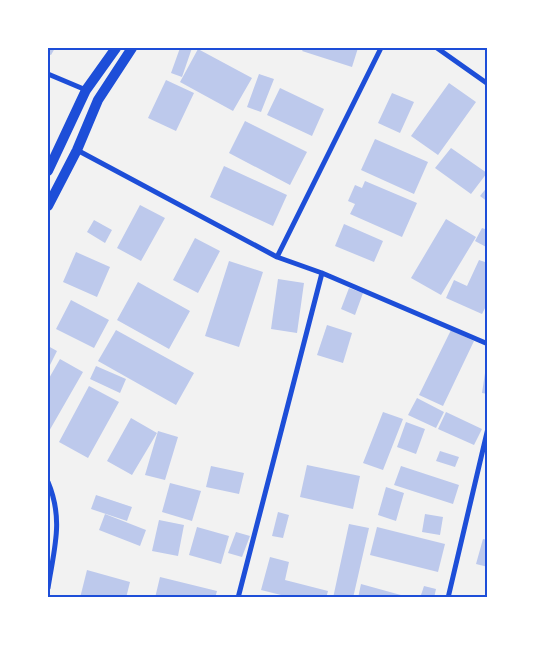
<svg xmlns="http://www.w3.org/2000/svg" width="535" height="645" viewBox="0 0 535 645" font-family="'Libre Baskerville',serif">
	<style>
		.building { fill: #bdc9ec }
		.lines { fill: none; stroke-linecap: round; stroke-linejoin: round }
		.minor { stroke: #1d4ed8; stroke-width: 5 }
		.secondary { stroke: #1d4ed8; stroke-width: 10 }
		.neatline { fill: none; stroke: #1d4ed8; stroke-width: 2 }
	</style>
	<rect width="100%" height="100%" fill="#f2f2f2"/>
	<!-- building -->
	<path class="building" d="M48,48H55L51,55L48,54Z
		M180,48H192L182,77L171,73Z
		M304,48H358L352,67L302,51Z
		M198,49L252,78L233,111L180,82Z
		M259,74L274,79L261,112L247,107Z
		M166,80L194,93L176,131L148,118Z
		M449,83L476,102L438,155L411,136Z
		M280,88L324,109L312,136L267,115Z
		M392,93L414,102L400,133L378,123Z
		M245,121L307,152L290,185L229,153Z
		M375,139L428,162L414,194L361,170Z
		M451,148L487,173L471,194L435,168Z
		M224,166L287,195L273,226L210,197Z
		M365,181L417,203L402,237L350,214L355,204L348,201L355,185L362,188Z
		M488,186V202L480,196Z
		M140,205L165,218L141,261L117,248Z
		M446,219L476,237L441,295L411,278Z
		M94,220L112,230L105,243L87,232Z
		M344,224L383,241L374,262L335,246Z
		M482,228L488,230V248L475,241Z
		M195,238L220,251L198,293L173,280Z
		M76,252L110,267L97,297L63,282Z
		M479,260L488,263V302L482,314L446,298L454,280L467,286Z
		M229,261L263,272L239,347L205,336Z
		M278,279L304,283L297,333L271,329Z
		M138,282L190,311L169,349L117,320Z
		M349,288L363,293L355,315L341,309Z
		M71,300L109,320L94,348L56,329Z
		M327,325L352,333L343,363L317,355Z
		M116,330L194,373L176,405L98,361Z
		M451,330L474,341L443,406L419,395Z
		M48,346L57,351L48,369Z
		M60,359L83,372L48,433V380Z
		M96,366L126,379L120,393L90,379Z
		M485,373H488V394L482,393Z
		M89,386L119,402L88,458L59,442Z
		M417,398L444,412L436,428L408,415Z
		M383,412L403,419L383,470L363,463Z
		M446,412L482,429L474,445L438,429Z
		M131,418L157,433L132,475L107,461Z
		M406,422L425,429L416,454L397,447Z
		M158,431L178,437L165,480L145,475Z
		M440,451L459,457L455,467L436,461Z
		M307,465L360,476L353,509L300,497Z
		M211,466L244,473L239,494L206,487Z
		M401,466L459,485L453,504L394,485Z
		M170,483L201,491L192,521L162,512Z
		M386,487L404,493L396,521L378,515Z
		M96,495L132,507L127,521L91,509Z
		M278,512L289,515L283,538L272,536Z
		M105,514L146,530L140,546L99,530Z
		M425,514L443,517L440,535L422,532Z
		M159,520L184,525L178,556L152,551Z
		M349,524L369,528L353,598H333Z
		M197,527L229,536L221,564L189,555Z
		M377,527L445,544L438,572L370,555Z
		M236,532L250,536L242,557L228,553Z
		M483,539L488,540V567L476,564Z
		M270,557L289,562L285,580L328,591L326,598H293L261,590Z
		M87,570L130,582L126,598H80Z
		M160,577L217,591L215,598H155Z
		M361,584L408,597V598H358Z
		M424,586L436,589L434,598H420Z"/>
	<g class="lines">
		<!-- minor -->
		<path class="minor" d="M437,48L488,84
			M48,74L86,90
			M77,150L277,257L322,273L488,344
			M277,257L381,48
			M48,482C64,520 54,549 48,588
			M238,598L322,273
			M448,598L488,428"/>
		<!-- secondary -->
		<path class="secondary" d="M48,171L86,90L116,48
			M48,206L77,150L98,100L132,48"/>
	</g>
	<!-- border -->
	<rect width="535" height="645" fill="none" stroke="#ffffff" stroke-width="98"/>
	<rect x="49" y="49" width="437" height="547" class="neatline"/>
</svg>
